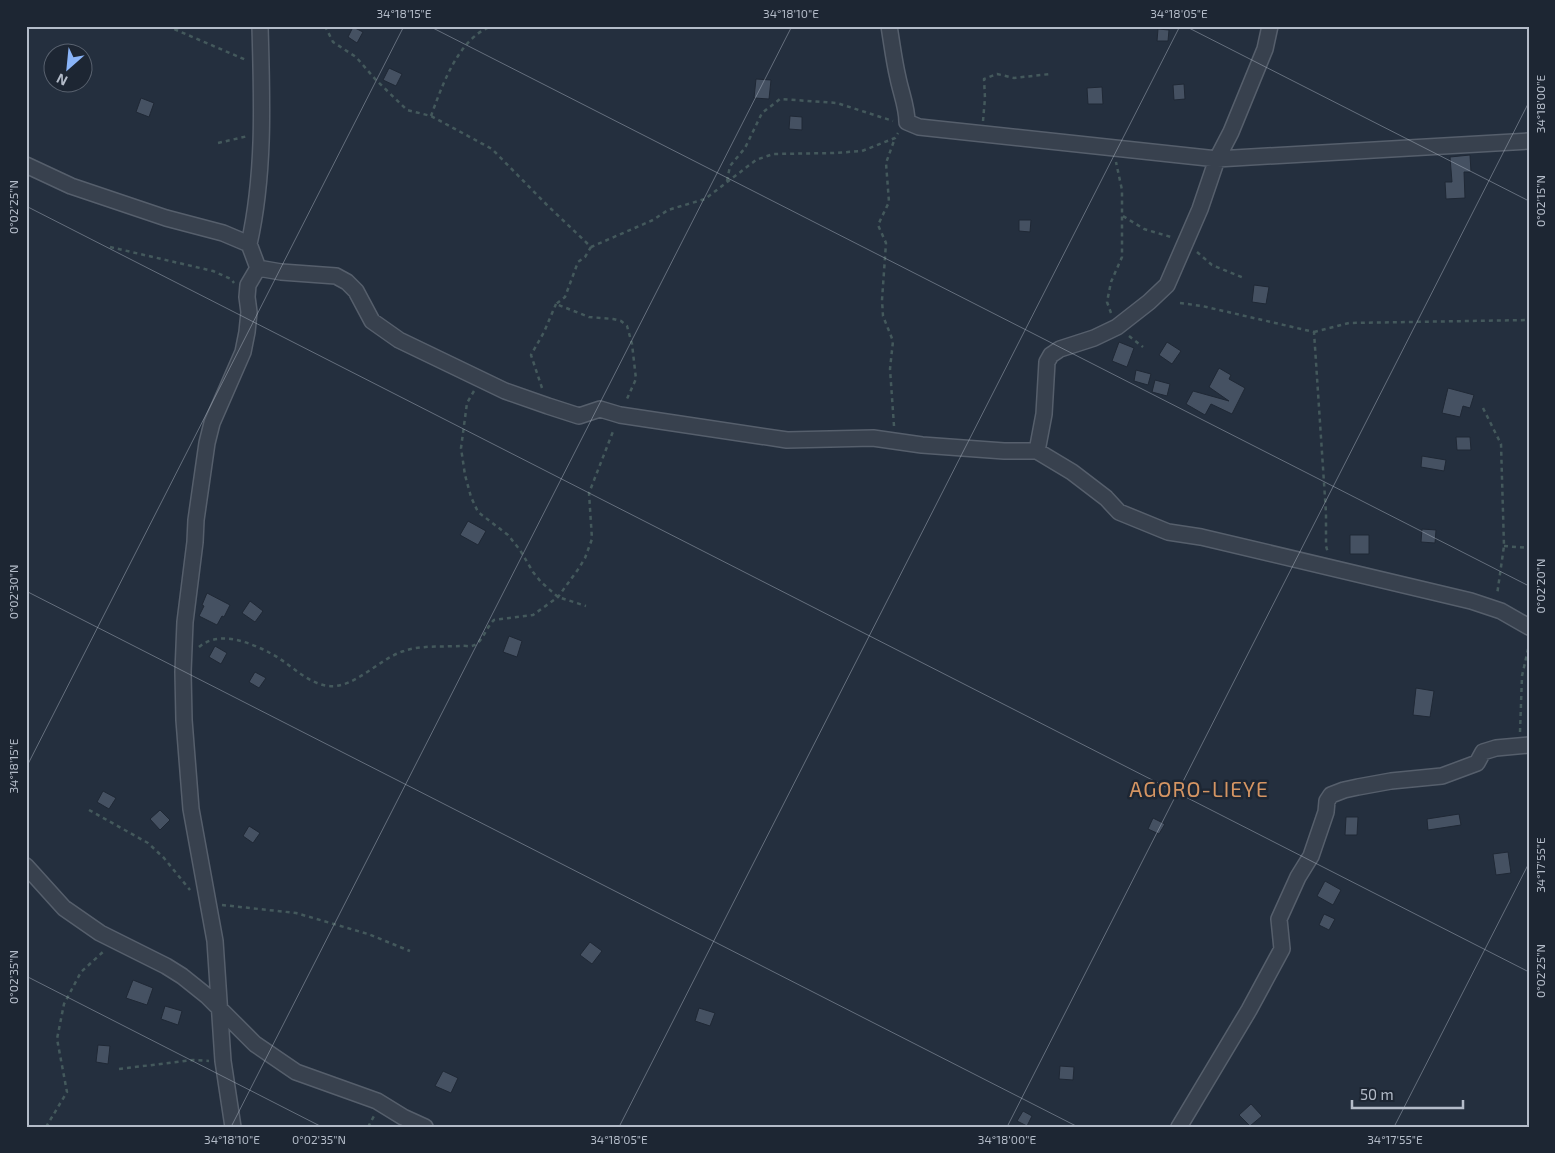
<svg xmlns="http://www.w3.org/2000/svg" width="1555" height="1153" viewBox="0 0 1555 1153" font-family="'Exo 2',sans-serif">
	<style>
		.building { fill: #455162; stroke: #1f2835 }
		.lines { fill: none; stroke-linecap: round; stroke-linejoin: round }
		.street-casing { stroke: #565f6c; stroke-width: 18 }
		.path { stroke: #44595c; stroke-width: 2.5; stroke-dasharray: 4 4; stroke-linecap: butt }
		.street { stroke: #38414e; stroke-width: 15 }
		.ticks { fill: none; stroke: #b4bcc9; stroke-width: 1; stroke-opacity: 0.45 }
		.labels { text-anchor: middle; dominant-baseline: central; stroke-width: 5; stroke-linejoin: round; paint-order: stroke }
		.quarter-label { font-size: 21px; letter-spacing: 1px; fill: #d59563; stroke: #1d2633 }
		.neatline { fill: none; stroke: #b4bcc9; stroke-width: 2 }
		.ticks-label { font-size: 12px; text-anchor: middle; fill: #b4bcc9 }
	</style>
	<rect width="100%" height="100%" fill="#242f3e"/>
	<!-- building -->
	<path class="building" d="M353,27L363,32L357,43L348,37Z
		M1158,29L1169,30L1168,41H1157Z
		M389,68L402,74L396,86L383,80Z
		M756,79L771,80L769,99L754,98Z
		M1184,84L1185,99L1174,100L1173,85Z
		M1102,87L1103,104H1088L1087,88Z
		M141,98L154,103L149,117L136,112Z
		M790,116L802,117V130L789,129Z
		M1470,155L1471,172H1464L1465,198L1446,199L1445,182H1452L1450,157Z
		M1019,220H1031L1030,232L1019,231Z
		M1254,285L1269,287L1266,304L1252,302Z
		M1119,342L1134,348L1127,367L1112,361Z
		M1167,342L1181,351L1172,364L1159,355Z
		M1219,368L1231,375L1229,379L1245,388L1232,414L1211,404L1205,415L1186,404L1193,391L1229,401L1209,387Z
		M1136,370L1151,374L1148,385L1134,381Z
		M1155,380L1170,384L1167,396L1152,392Z
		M1448,388L1474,395L1470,408L1463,406L1460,417L1442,413Z
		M1456,437H1470L1471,450H1457Z
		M1422,456L1446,460L1444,471L1421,467Z
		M468,521L486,531L478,545L460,535Z
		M1422,529L1436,530L1435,543L1421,542Z
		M1350,535H1369V554H1350Z
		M207,593L230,605L224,617L222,616L217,625L199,616L204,606L202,605Z
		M250,601L263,611L255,622L242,613Z
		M509,636L522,641L517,657L503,652Z
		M215,646L227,653L221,664L209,657Z
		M255,672L266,678L259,688L249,682Z
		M1416,688L1434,691L1430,717L1413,715Z
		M103,791L116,798L109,809L97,802Z
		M160,810L170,820L160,830L150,819Z
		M1459,814L1461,825L1428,830L1427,819Z
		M1346,817H1358L1357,835H1345Z
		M1153,818L1165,824L1159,834L1148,829Z
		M249,826L260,833L253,843L243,836Z
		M1508,852L1511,873L1496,875L1493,854Z
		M1325,881L1341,890L1333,905L1317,896Z
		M1324,914L1335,919L1329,930L1319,925Z
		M590,942L602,951L592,964L580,955Z
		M133,980L153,988L147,1005L126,998Z
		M165,1006L182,1011L178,1025L161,1019Z
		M699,1008L715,1013L710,1026L695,1021Z
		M98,1045L110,1046L108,1064L96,1062Z
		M1060,1066L1074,1067L1073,1080L1059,1079Z
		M443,1071L458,1078L451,1093L435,1086Z
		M1251,1104L1262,1116L1250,1126L1239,1115Z
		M1023,1111L1032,1116L1027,1126L1017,1121Z"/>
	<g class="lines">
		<!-- street casing -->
		<g class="street-casing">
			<path id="street" d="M889,26C892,44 894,61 898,78C901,93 907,107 907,122L919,127L1217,159L1529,141
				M26,165L71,186L166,218L223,233L249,244L258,268
				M249,244C265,173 262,98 260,26
				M258,268L281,272L336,276L347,282L356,291L372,321L399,340L505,391L548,406L579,416L600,409L620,415L787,440L873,438L922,445L1004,451H1037L1072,472L1106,498L1119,512L1168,532L1201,537L1471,601L1501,611L1529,627
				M1037,451L1044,414L1047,362L1051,355L1060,349L1094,338L1117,327L1149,302L1167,285L1200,209L1217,159L1231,132L1265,49L1270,26
				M26,866L64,908L100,933L166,966L182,976L207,996L255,1044L296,1072L377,1101L403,1117L425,1127
				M233,1127L223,1061L215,941L191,809L184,720L183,672L185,622L195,542L196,520L207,443L212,423L243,352L247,332L249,312L247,297L248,285L258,268
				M1179,1127L1249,1010L1282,949L1279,919L1298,877L1311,856L1326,812L1327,801L1331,795L1344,790L1358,787L1391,781L1442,776L1477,763L1483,752L1496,748L1529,745"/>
		</g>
		<!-- path -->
		<path class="path" d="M167,26L246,60
			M325,26L333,42L356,57L376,80L407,110L431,116L492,149L546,204L591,247L653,220L668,210L705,199L756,160L773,154L834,153L862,151L895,138L898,133
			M431,116C442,86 459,36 493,26
			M983,121L985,98L984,79L997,74L1014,78L1050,74
			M218,143L248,136
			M727,181L730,166L745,148L762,113L780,99L837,103L893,121
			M1123,216L1144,229L1171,237
			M110,247L213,271L231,279L234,283
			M591,247L585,257L578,262L565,297L556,304L589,317L613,319L621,321L627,326L632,344L636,379L626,401
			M1197,252L1212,265L1244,278
			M1180,303L1202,306L1314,332L1326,513V546L1328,553
			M1111,313L1107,302L1111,282L1122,257V190L1116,162
			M1314,332L1349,323L1529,320
			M1129,336L1143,347
			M542,388L531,355L544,332L556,304
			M474,391L467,403L461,448L465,475L471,497L478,512L508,535L520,550L533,572L541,582L558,597L586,606
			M1483,408L1501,444L1504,546L1497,595
			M894,426L890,369L893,341L883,316L882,300L886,243L878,225L889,202L886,163L895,138
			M1504,546L1529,548
			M199,647C219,630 249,642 270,653C290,663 307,684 329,686C354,689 380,658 404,651C421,645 443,647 461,646C464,645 469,647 472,646C483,643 486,627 494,620L533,615L558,597L579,568L585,558L592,539L589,493L614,429
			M1520,732L1522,676L1529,645
			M89,810L148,843L164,858L190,890
			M222,905L296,913L368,934L410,951
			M119,1069L193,1060L209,1061
			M46,1127L67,1092L57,1039L64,1004L81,972L104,951
			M368,1127L374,1116"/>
		<!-- street -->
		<use href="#street" class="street"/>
	</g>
	<!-- ticks -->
	<path class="ticks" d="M429,26L1529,586M1185,26L1529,201M26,206L1529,972M26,591L1078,1127M26,768L404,26M26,976L322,1127M231,1127L792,26M619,1127L1180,26M1007,1127L1529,102M1394,1127L1529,863"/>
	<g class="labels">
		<!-- quarter labels -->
		<g class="quarter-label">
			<text x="1199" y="788">AGORO-LIEYE</text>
		</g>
	</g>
	<!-- border -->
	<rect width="1555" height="1153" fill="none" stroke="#1d2633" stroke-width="55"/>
	<!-- north arrow -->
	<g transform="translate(68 68) rotate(207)"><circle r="24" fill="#1d2633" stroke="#59626f"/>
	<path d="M0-4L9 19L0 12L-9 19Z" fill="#8ab4f8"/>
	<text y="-8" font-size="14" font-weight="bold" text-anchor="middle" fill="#b4bcc9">N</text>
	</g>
	<!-- scale -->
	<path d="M1352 1100v8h111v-8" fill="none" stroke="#b4bcc9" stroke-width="2.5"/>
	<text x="1360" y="1100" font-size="15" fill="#b4bcc9" stroke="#1d2633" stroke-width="4" paint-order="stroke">50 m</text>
	<rect x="28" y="28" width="1500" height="1098" class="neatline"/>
	<g class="ticks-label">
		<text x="404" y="18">34°18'15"E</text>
		<text x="791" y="18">34°18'10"E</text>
		<text x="1179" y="18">34°18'05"E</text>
		<text transform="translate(1541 104) rotate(-90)" y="4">34°18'00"E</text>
		<text transform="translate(1541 201) rotate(-90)" y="4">0°02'15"N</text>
		<text transform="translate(14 207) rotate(-90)" y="4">0°02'25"N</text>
		<text transform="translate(1541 586) rotate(-90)" y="4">0°02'20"N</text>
		<text transform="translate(14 592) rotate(-90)" y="4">0°02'30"N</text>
		<text transform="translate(14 766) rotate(-90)" y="4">34°18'15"E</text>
		<text transform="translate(1541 865) rotate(-90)" y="4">34°17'55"E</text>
		<text transform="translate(1541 971) rotate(-90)" y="4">0°02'25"N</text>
		<text transform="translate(14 977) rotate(-90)" y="4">0°02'35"N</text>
		<text x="232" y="1144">34°18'10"E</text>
		<text x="319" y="1144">0°02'35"N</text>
		<text x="619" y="1144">34°18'05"E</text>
		<text x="1007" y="1144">34°18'00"E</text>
		<text x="1395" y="1144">34°17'55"E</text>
	</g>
</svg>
